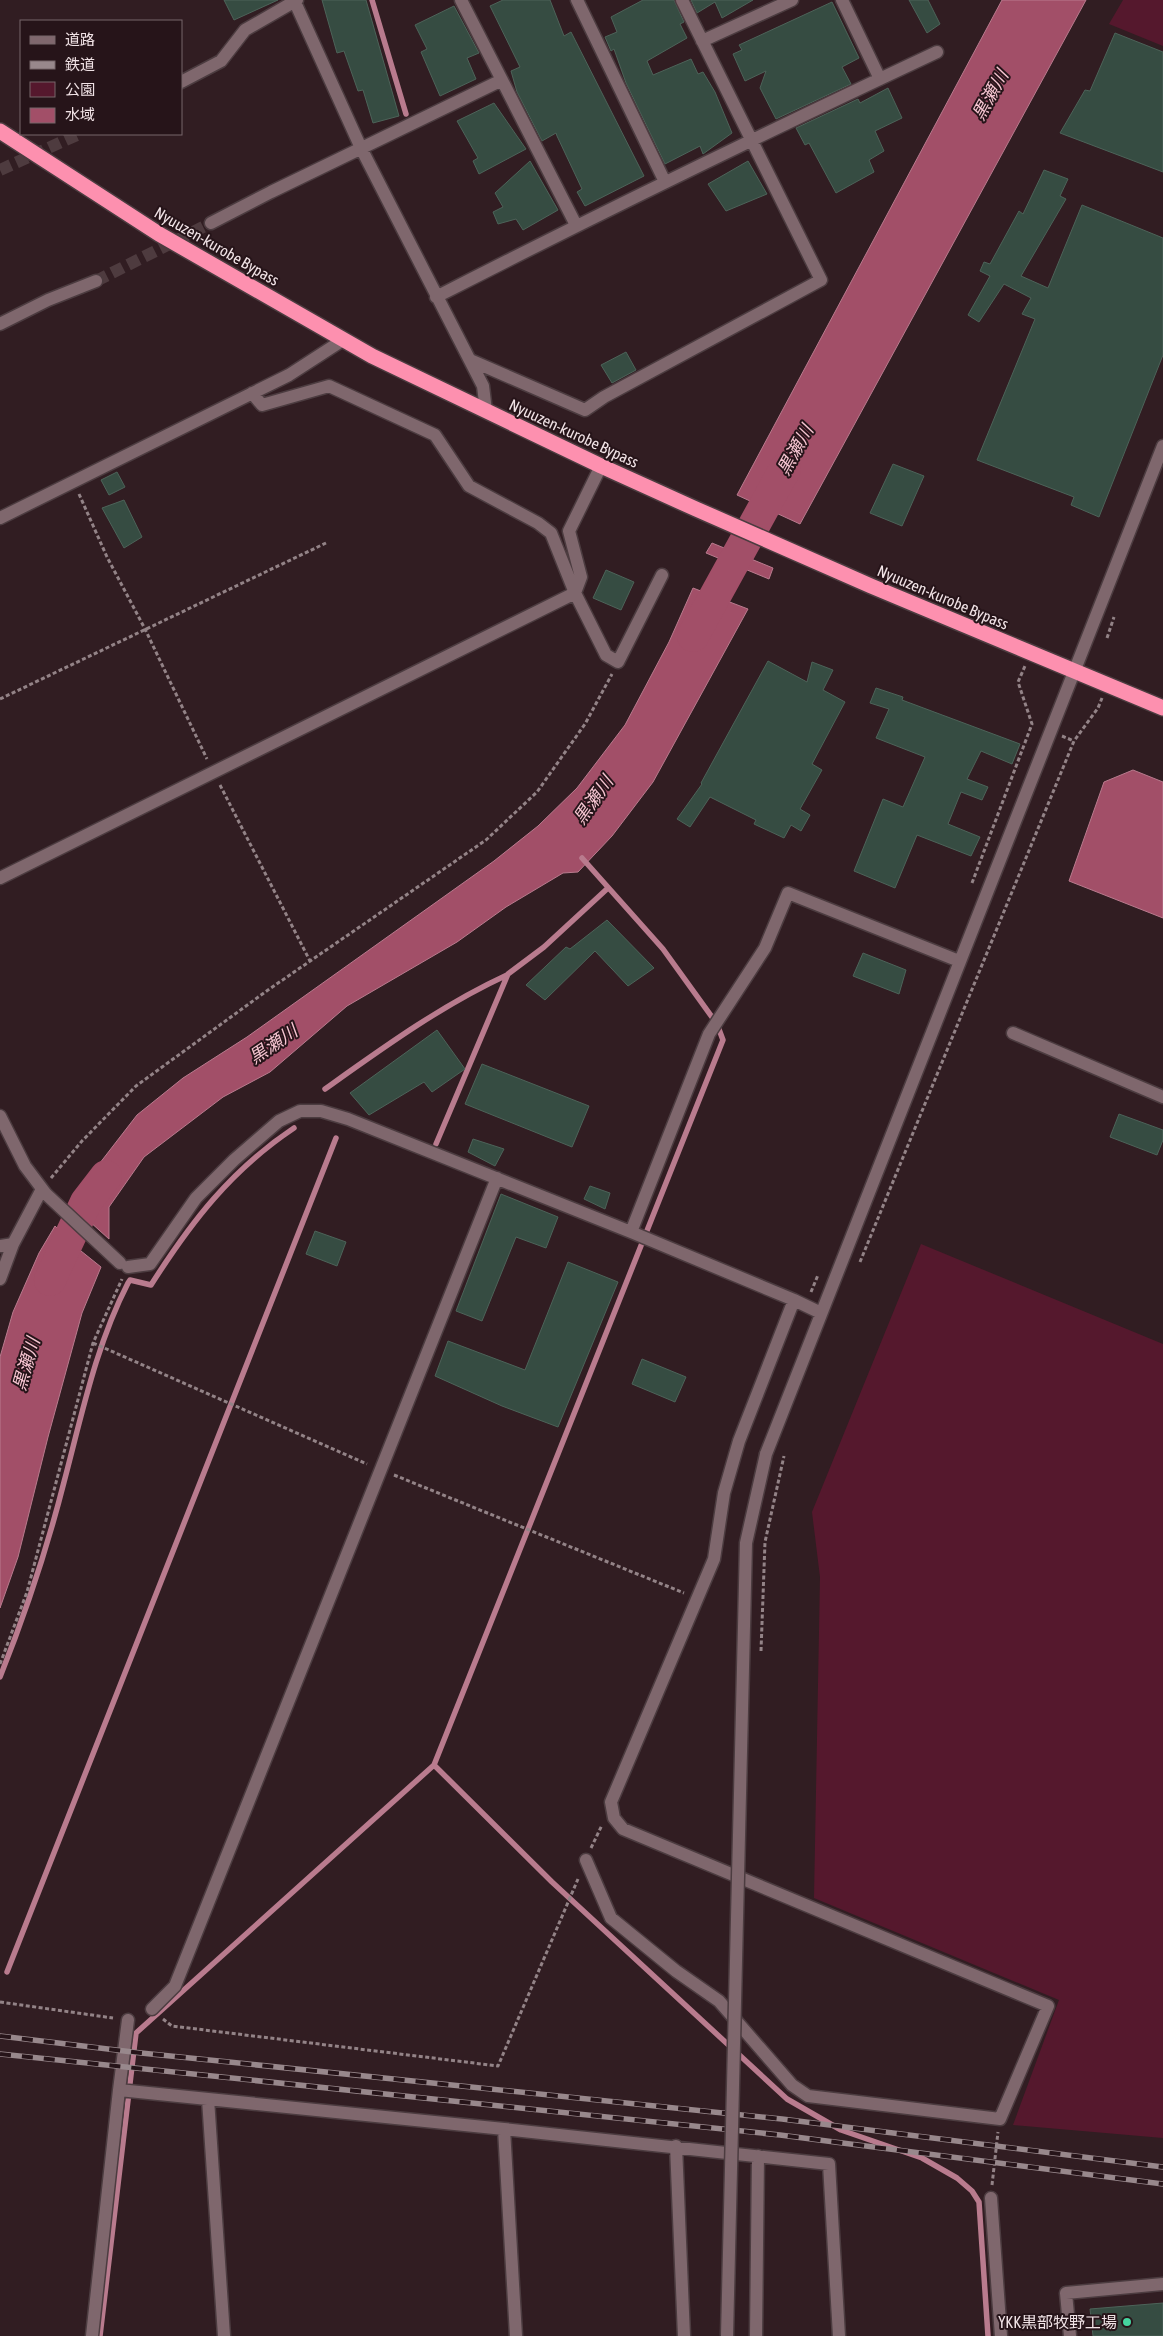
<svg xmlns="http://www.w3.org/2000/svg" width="1163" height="2336" viewBox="0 0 1163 2336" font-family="'Asap Condensed','Noto Sans JP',sans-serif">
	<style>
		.green { fill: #55182d }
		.water { fill: #a24f68; stroke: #b97b8e }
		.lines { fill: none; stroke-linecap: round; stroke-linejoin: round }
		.stream { stroke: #b97b8e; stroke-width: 5.5 }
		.river { stroke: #a24f68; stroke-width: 32 }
		.building { fill: #364c42; stroke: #4d6359 }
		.minor-tunnel { stroke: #4e3b3f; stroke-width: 12; stroke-dasharray: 12 6; stroke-linecap: butt }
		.minor-casing { stroke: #4c3c40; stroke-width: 15 }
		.highway-casing { stroke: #4c3c40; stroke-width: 18 }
		.path { stroke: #938387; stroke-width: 3; stroke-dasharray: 4 2.5; stroke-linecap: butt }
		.minor { stroke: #7f676d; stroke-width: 12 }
		.highway { stroke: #fd90af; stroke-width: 15 }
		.rail-casing { stroke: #98888c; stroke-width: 5.5 }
		.rail { stroke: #261419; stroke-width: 4; stroke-dasharray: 11; stroke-linecap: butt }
		.minor-bridge-casing { stroke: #4c3c40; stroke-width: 15; stroke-linecap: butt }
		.path-bridge { stroke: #938387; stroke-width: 3; stroke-dasharray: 4 2.5; stroke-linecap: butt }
		.minor-bridge { stroke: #7f676d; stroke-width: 12 }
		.poi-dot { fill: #45d49f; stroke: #261419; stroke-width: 2 }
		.labels { text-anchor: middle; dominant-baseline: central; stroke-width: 4; stroke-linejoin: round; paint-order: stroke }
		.street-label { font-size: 16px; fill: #f0e2e5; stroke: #261419 }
		.poi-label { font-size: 16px; fill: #f0e2e5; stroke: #261419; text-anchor: end }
		.water-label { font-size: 18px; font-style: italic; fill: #f7c6d2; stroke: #261419 }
	</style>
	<rect width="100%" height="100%" fill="#311d22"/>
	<!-- green -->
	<path class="green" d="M1123,0H1163V46L1109,24Z
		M921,1244L1163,1344V2138L1013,2125L1059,2000L814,1898L820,1577L812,1512Z"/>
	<!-- water -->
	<path class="water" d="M1002,0H1086L800,524L737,495Z
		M712,543L773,568L769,579L706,553Z
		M693,588L748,609L653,782L612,836L578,872L563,873L506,907L457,942L347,1006L270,1072L223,1097L144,1157L109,1207V1239L69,1203L137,1115L183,1078L247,1037L494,861L538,826L577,788L625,725L669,642Z
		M1133,770L1163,782V918L1069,881L1104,782Z
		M55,1226L76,1247L101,1267L82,1313L48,1437L18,1557L0,1608V1357L13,1312L39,1253Z"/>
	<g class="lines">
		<!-- stream -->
		<path class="stream" d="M372,0L406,114
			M325,1089C384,1047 442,1005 507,975
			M436,1144L508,974L544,947L608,888
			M0,1677C26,1612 47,1549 64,1482C82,1414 96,1345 128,1283L130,1280L151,1285C191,1222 231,1170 294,1128
			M434,1765L552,1882L787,2099L841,2130L922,2158L957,2178L972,2191L979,2202L988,2336
			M7,1972L336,1138
			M100,2336L136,2033L434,1765L723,1040L717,1024L663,949L582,858"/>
		<!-- river -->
		<path class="river" d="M693,636L785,469
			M50,1280L86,1202L106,1176"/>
	</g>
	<!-- building -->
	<path class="building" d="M224,0H278L234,20Z
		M322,0H366L399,116L373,123L363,90L358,91L344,51L337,53Z
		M503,0H550L564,36L571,32L644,176L585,206L577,192L582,189L557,136L556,133L542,141L517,92L511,71L520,67L490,6Z
		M643,0H674L684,22L680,24L687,38L647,61L653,75L691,59L698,74L703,72L715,92L732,133L703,154L700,146L665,164L626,83L614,49L611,51L605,37L617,32L611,17Z
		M691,0H753L722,18L715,2L697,13Z
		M909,0H928L940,24L927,33Z
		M832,2L859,58L842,67L851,84L776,119L760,88L766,71L745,81L733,54L742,50L739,45Z
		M454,6L479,53L467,58L476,79L440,96L421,52L427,49L415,25Z
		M1115,33L1163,52V172L1060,133L1085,90L1090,91Z
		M888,88L902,118L875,131L884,151L869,160L874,172L836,193L809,143L805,145L796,128L858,99L860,103Z
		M494,103L526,149L479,174L473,161L478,158L457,121Z
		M530,161L558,210L523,230L516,219L498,224L493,212L503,207L495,193Z
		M748,161L767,194L726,211L708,184Z
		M1044,170L1068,179L1060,196L1066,199L1021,276L1048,288L1082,205L1163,238V355L1099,517L1071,505L1074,497L977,460L1035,319L1022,314L1031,298L1004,284L979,322L968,315L990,276L980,271L984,262L990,264L1019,211L1023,214Z
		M626,352L636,370L612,383L601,365Z
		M893,464L924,476L902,526L870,513Z
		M117,472L125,487L109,495L101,480Z
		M124,500L142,537L124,548L102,508Z
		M606,570L634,582L621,610L593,598Z
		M768,661L807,682L812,662L833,670L823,690L845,702L812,764L822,770L800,809L810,815L801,831L791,825L784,838L754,824L756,820L710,797L690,827L677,819L702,784L701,783Z
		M876,688L903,697L902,700L1020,744L1012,764L981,751L967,779L988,787L982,800L961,792L948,824L980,837L971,856L917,835L895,888L854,871L883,799L903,807L925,757L876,738L889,709L870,703Z
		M607,920L654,968L628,986L595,951L545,1000L526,985L566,947L570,949Z
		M863,953L906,970L899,994L853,976Z
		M437,1030L465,1069L432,1092L424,1082L369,1115L350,1093Z
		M482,1064L589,1106L572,1147L465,1104Z
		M1119,1114L1163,1130V1140L1157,1155L1110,1137Z
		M473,1139L504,1149L495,1166L468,1152Z
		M590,1186L610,1193L605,1209L584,1199Z
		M501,1194L558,1217L546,1248L516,1237L482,1321L456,1311Z
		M315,1231L346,1242L337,1266L306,1254Z
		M568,1262L618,1282L558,1427L502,1406L435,1376L448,1341L525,1370Z
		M642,1359L686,1377L675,1402L632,1384Z
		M1163,2303V2336H1093L1090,2309Z"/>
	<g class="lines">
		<!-- minor-tunnel -->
		<path class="minor-tunnel" d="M0,170L79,134
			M96,281L211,223"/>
		<!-- minor casing -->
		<g class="minor-casing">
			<path id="minor" d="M294,0L361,148L483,386L486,411
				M461,0L576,225
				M577,0L665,182
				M842,0L880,79
				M702,41L792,0
				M181,82L221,61L245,30L297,0
				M211,223L271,192L502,80
				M436,297C602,212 769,131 937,52
				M0,324L48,300L96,281
				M470,360L585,410L604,397L821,280L682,0
				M252,393L262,405L329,386L435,435L469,486L538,523L551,533L575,593L581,577L569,531L601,466
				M0,518L289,375L343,340
				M0,878L575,593L606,655L618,662L662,575
				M1013,1033L1163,1097
				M0,1116L25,1166L46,1194L120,1263
				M631,1232L709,1034L765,948L788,893L959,961
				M0,1246L13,1244L42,1189
				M128,1267L150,1264L196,1198L234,1160L279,1121L300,1111H321L348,1119L631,1232L794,1300
				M0,1279L13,1244
				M766,1454L1163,446
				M586,1860L611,1918L676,1971L719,2001L792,2085L808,2096L1000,2119L1048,2006L623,1829L614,1818L611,1802L714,1559L724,1493L739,1441L794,1300L821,1313
				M152,2009L175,1986L497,1178
				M128,2020L119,2090L504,2129
				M208,2099L224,2336
				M676,2146L684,2336
				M991,2198L1001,2336
				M92,2336L119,2090
				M516,2336L504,2129L829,2164L839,2336
				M756,2336L758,2156
				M1070,2336L1066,2293L1163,2284"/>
		</g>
		<!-- highway casing -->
		<g class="highway-casing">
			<path id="highway" d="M0,131L159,234L372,356L601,466L696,509L871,586L1163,708"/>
		</g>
		<!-- path -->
		<path class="path" d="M79,494L107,557L145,629L207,759
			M1107,638L1114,617
			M0,699L326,543
			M1062,736L1074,741
			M220,785L310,961
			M972,883L1032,724L1018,682L1025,666
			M51,1178L82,1141L136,1086L268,990L486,840L537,792L585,724L612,674
			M860,1262L1074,741L1098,708L1102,698
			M811,1292L818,1275
			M93,1343L367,1464
			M394,1475L684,1593
			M0,1664L27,1592L93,1343L122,1279
			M591,1848L602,1825
			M0,2002L113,2018
			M163,2019L172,2026L498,2066L578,1879
			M992,2185L998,2132"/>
		<!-- minor -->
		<use href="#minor" class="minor"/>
		<!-- highway -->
		<use href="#highway" class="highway"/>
		<!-- rail casing -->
		<g class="rail-casing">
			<path id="rail" d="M0,2036L141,2053L782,2119L1163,2167
				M0,2054L780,2135L1163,2184"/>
		</g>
		<!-- rail -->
		<use href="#rail" class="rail"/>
		<!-- minor-bridge casing -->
		<g class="minor-bridge-casing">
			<path id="minor-bridge" d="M727,2336L746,1543L766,1454"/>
		</g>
		<!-- path-bridge -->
		<path class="path-bridge" d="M761,1651L765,1542L784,1456"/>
		<!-- minor-bridge -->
		<use href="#minor-bridge" class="minor-bridge"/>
	</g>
	<!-- markers -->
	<circle class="poi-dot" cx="1127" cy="2322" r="5"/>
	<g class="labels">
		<!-- street labels -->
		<g class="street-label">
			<text transform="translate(217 246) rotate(30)">Nyuuzen-kurobe Bypass</text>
			<text transform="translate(574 433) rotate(25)">Nyuuzen-kurobe Bypass</text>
			<text transform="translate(943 597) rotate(23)">Nyuuzen-kurobe Bypass</text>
		</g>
		<!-- poi labels -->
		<g class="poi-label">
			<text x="1117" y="2322">YKK黒部牧野工場</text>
		</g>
		<!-- water labels -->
		<g class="water-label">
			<text transform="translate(990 95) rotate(-61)">黒瀬川</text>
			<text transform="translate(795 450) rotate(-61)">黒瀬川</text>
			<text transform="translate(593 800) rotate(-55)">黒瀬川</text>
			<text transform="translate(273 1044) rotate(-34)">黒瀬川</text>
			<text transform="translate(26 1364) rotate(-74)">黒瀬川</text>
		</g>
	</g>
	<!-- legend -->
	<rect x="20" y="20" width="162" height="115" fill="#261419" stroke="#77666b"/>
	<rect x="30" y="36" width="25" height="8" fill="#7f676d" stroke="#77666b"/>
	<text x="65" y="45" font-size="15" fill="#f0e2e5">道路</text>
	<rect x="30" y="61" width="25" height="8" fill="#98888c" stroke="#77666b"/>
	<text x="65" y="70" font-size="15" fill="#f0e2e5">鉄道</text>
	<rect x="30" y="82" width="25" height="15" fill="#55182d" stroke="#77666b"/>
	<text x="65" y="95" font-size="15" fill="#f0e2e5">公園</text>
	<rect x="30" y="108" width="25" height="15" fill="#a24f68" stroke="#77666b"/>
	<text x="65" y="120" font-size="15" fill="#f0e2e5">水域</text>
</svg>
